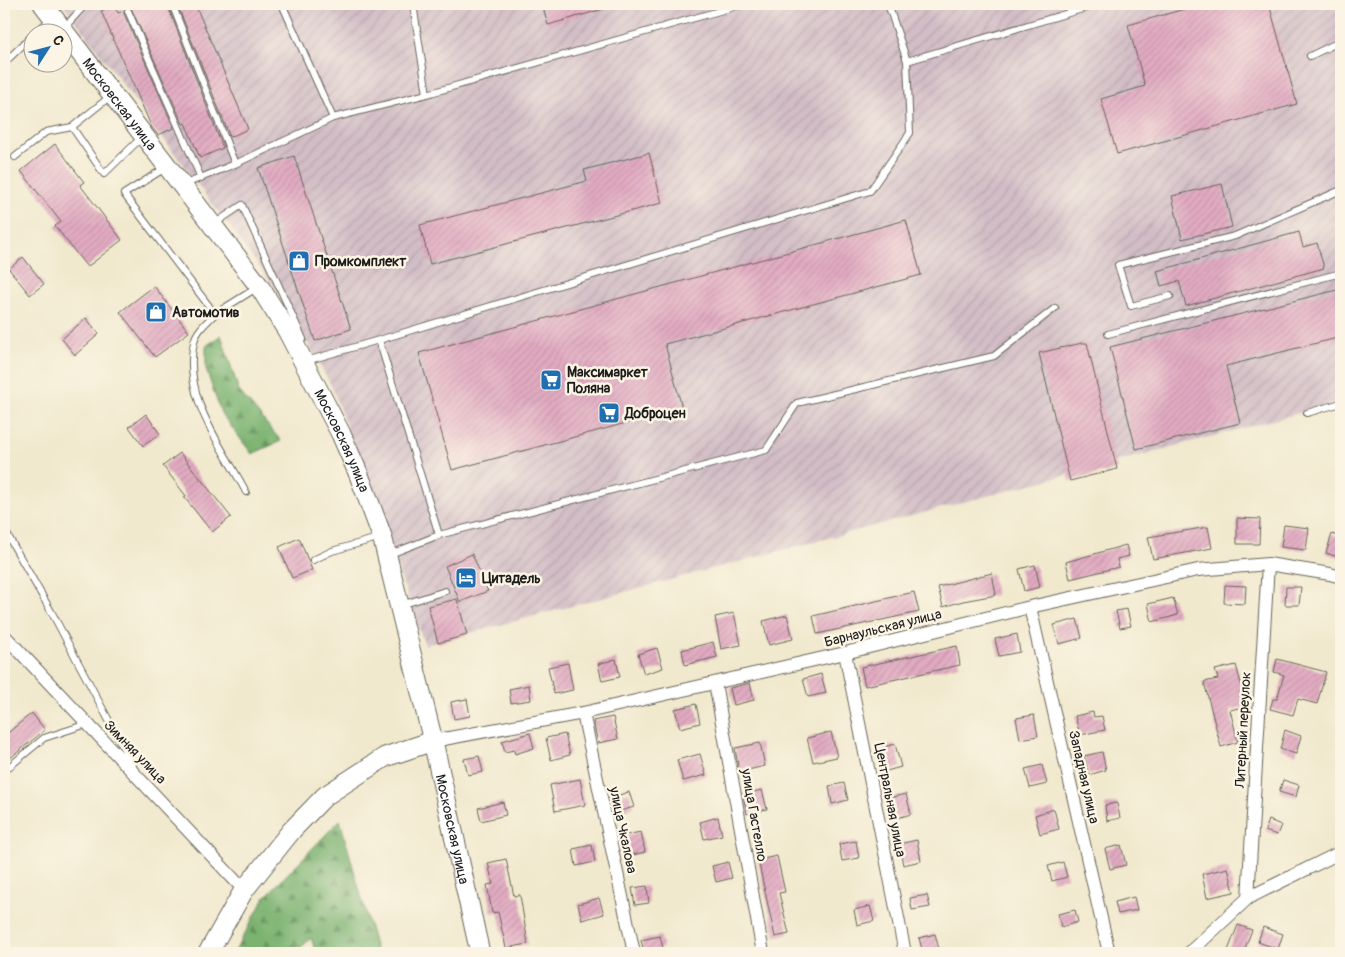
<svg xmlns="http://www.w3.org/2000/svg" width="1345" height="957" viewBox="0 0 1345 957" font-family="Pangolin,sans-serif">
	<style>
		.industrial { fill: url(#industrial-furrows) }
		.forest { fill: url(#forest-firs); stroke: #4c6846 }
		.building { fill: url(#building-hatch) }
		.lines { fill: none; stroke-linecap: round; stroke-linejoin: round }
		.lane-casing { stroke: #67645a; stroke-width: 8 }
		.street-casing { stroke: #67645a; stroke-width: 14 }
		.secondary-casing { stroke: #67645a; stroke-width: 21 }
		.lane { stroke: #fff; stroke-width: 6 }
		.street { stroke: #fff; stroke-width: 12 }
		.secondary { stroke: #fff; stroke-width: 19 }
		.labels { text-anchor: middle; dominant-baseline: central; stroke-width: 5; stroke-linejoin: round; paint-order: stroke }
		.street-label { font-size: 14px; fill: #1c1c1c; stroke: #fcf5e5 }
		.poi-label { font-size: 14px; font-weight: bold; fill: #1c1c1c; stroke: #fcf5e5; text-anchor: start }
	</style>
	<defs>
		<pattern id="industrial-furrows" width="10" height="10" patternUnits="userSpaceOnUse" patternTransform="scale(1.25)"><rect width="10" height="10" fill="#d2bdc6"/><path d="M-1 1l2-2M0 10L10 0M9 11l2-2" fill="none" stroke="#b4a2aa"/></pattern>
		<pattern id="forest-firs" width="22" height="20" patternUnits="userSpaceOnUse" patternTransform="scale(1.25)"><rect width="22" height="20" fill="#7bb371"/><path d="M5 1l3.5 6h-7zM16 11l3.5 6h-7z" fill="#64915c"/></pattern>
		<pattern id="building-hatch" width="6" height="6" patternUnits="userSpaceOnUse" patternTransform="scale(1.25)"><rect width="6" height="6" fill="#e2abc2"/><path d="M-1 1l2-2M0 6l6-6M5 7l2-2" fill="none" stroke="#c193a6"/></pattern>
	</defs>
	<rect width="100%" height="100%" fill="#fcf5e5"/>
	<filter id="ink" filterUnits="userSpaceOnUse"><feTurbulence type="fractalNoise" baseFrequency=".02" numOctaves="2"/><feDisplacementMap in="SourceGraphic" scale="10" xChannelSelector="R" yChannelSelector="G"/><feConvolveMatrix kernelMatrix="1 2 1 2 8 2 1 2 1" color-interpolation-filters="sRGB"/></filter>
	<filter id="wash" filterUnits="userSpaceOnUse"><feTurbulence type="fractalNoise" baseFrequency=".0096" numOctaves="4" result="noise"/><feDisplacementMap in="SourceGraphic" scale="20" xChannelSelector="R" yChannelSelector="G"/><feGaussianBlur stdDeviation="1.12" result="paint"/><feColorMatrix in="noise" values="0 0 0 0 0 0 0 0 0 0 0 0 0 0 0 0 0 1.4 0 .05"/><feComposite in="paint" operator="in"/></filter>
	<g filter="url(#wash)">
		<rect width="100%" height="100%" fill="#f1e9ce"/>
		<!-- industrial -->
		<path class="industrial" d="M63,4H1341V402L425,645L332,387L281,296Z"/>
		<!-- forest -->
		<path class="forest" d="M221,335L239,391L281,441L252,454L221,413L206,369V346Z
			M340,820L377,953H316L311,938L295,953H234L265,897Z"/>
		<g id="blocks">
			<!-- building -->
			<path class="building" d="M140,4H167L223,148L200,158L185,123L183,124L131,8Z
				M177,4H195L248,129L230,137Z
				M542,4H609L610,7L548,25Z
				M1202,4H1269L1297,104L1117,154L1101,99L1145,86L1128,25Z
				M114,5L118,13L123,11L174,128L158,135L152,128L101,11Z
				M55,144L84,182L80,185L122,240L87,267L55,226L61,222L21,171Z
				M649,153L662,203L430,264L420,225L587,181L584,170Z
				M294,156L351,329L315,341L258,168Z
				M1222,184L1232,227L1182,239L1172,196Z
				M906,220L921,275L665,344L682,408L452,470L419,353Z
				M1299,232L1303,247L1317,243L1324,268L1186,306L1179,281L1161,286L1157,271Z
				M23,257L44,284L30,295L9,269Z
				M154,286L189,332L155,357L120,312Z
				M1341,289V337L1226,366L1240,423L1136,449L1110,347Z
				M86,318L99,334L75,355L62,339Z
				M1082,343H1087L1117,469L1070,481L1039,353Z
				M146,414L160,434L143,446L129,427Z
				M180,453L231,517L212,532L184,497L186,496L163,466Z
				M1237,518L1260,519L1259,544H1237Z
				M1284,525L1309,528L1306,550L1281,547Z
				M1208,527L1212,548L1153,559L1148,537Z
				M1332,534L1341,537V558L1326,553Z
				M299,538L312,570L292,578L279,547Z
				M1126,545L1129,556L1117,559L1119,567L1070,579L1066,562Z
				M472,554L488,591L460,602L445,566Z
				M1035,565L1040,587L1024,591L1019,569Z
				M992,573L996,595L963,601L943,607L938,587Z
				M1225,585L1246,586L1245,604L1224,603Z
				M1286,587H1301L1299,605H1285Z
				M914,592L919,612L817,634L813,616Z
				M1173,598L1178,615L1152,622L1148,604Z
				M457,599L467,635L438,643L428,606Z
				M1127,609L1131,626L1120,628L1116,611Z
				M734,613L741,645L721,649L715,617Z
				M787,615L793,639L769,645L763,621Z
				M1077,619L1082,638L1059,644L1054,625Z
				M1017,634L1020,652L999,656L995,639Z
				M713,642L717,657L685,665L682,650Z
				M957,646L960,665L865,686L861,667Z
				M657,648L663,668L644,674L638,654Z
				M616,659L620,677L602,681L598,664Z
				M1277,659L1326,672L1317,704L1298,699L1293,715L1270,709L1273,699H1277L1284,675L1274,672Z
				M568,663L573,690L554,694L548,667Z
				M1236,665L1247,706L1230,710L1238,742L1221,747L1204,682L1218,679L1215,670Z
				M821,674L826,693L808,697L803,679Z
				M750,683L754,700L734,705L730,688Z
				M529,685L531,700L511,703L509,689Z
				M467,699L470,716L454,719L451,702Z
				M696,704L700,723L680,728L675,709Z
				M1093,712L1094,717L1102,716L1105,730L1080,735L1075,716Z
				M32,713L45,730L4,763V736Z
				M1034,715L1038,736L1020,739L1016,718Z
				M613,717L618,739L598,743L593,721Z
				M1285,730L1301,736L1296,754L1280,749Z
				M831,732L837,757L813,762L807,738Z
				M530,733L534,748L515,754L514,750L505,752L502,741Z
				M565,734L570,755L551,760L546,738Z
				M760,743L765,766L739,772L735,748Z
				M895,744L901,767L883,772L877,749Z
				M1102,752L1106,770L1089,775L1084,756Z
				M700,754L706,775L683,781L677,760Z
				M479,756L483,772L468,775L464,759Z
				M1042,765L1047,784L1030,788L1025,769Z
				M580,779L585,805L555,811L550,785Z
				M1283,780L1299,785L1296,797L1279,792Z
				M844,783L848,800L832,804L829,786Z
				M762,790L767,809L747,814L743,794Z
				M629,792L634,807L613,813L609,798Z
				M906,794L911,814L894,819L888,798Z
				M503,802L506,815L481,821L478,808Z
				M1117,803L1120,818L1107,821L1105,805Z
				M1054,809L1059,829L1040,834L1035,815Z
				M718,817L722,835L704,839L700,822Z
				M1269,820L1281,825L1277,835L1265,831Z
				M641,832L645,852L625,857L620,836Z
				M917,840L921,861L903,865L899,844Z
				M856,841L859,858L842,861L839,844Z
				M592,845L595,862L576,866L573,849Z
				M1121,845L1126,865L1110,869L1105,849Z
				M777,856L785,892L779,893L789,934L775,937L758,860Z
				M506,859L514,896L520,895L528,944L506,948L498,912L492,913L487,885L493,884L488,863Z
				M728,862L732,878L716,882L712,866Z
				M1063,862L1067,877L1052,881L1048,866Z
				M1228,868L1234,892L1207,898L1202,874Z
				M647,886L649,903L635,905L632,888Z
				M927,895L930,907L912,910L910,898Z
				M1134,897L1137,910L1118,914L1115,902Z
				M599,898L604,914L582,920L578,904Z
				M870,906L874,921L857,925L854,910Z
				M1075,910L1078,922L1061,927L1058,914Z
				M1238,925L1252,930L1243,953H1227Z
				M1263,927L1283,934L1278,949L1258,942Z
				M935,934L940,953H923L919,938Z
				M660,936L663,948L644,952L641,940Z"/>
		</g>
	</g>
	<g filter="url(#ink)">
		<use href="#blocks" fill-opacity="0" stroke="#67645a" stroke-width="1"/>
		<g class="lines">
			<!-- lane casing -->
			<g class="lane-casing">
				<path id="lane" d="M172,4L235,164
					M282,4L333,118
					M413,4L427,94
					M128,11L201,178
					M64,28L84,6L83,4
					M36,32L51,19
					M1310,56L1341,41
					M907,61L1099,4
					M4,63L32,36
					M72,127L104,174L143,136
					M15,157L46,132L72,127L112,95
					M165,168L124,194L215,314L258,287
					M183,185L235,164L333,118L427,94L744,4
					M214,224L242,205L303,339
					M1170,296L1131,306L1118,265L1235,236L1341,190
					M215,314C207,322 196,331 194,342C182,398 222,446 246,492
					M1108,334L1341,273
					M379,340L439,535
					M306,361L379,340L870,191L910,133L907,61L888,4
					M1307,413L1341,403
					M4,529L52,613L133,766
					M388,555L439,535L766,450L797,403L994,356L1055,308
					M313,560L332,551L381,537
					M401,605L445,591
					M4,771L44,738L87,724"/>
			</g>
			<!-- street casing -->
			<g class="street-casing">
				<path id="street" d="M1030,607L1109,953
					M4,635L244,890
					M845,653L905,953
					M715,683L763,953
					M583,713L634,953
					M433,741L583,713L845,653L1030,607L1198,570L1268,564L1330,574L1341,577
					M1248,898L1268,564
					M1189,953L1248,898L1341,852"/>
			</g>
			<!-- secondary casing -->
			<g class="secondary-casing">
				<g id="secondary">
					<path id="s1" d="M43,4L259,286L288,332L341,434L359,475L382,536L433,741L480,953"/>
					<path d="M208,953L244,890L292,830L325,796L385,757L433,741"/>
				</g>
			</g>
			<!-- lane -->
			<use href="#lane" class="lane"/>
			<!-- street -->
			<use href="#street" class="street"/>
			<!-- secondary -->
			<use href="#secondary" class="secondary"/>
		</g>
	</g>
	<!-- icons -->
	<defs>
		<g id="shop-square" transform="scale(1.125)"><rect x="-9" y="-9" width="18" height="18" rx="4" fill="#1f6fb2" stroke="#fcf5e5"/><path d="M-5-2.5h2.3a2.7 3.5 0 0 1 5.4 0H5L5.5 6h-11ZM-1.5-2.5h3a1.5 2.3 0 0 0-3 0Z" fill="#fff"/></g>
		<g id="supermarket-square" transform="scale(1.125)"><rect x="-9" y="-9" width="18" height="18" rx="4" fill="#1f6fb2" stroke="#fcf5e5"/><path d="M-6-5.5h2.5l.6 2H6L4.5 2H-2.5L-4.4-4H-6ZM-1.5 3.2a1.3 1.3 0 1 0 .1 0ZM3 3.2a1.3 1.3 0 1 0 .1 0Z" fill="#fff"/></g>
		<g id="hotel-square" transform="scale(1.125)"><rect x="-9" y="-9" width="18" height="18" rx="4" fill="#1f6fb2" stroke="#fcf5e5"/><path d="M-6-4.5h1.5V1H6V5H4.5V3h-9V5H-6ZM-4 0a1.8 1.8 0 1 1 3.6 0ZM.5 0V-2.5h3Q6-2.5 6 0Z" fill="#fff"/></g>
	</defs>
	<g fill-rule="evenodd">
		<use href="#shop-square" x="299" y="261"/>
		<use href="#shop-square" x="156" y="312"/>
		<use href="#supermarket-square" x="551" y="380"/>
		<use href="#supermarket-square" x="609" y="413"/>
		<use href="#hotel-square" x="466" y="578"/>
	</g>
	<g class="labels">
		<!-- street labels -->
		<g class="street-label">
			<text stroke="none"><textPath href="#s1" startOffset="126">Московская улица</textPath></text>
			<text stroke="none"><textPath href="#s1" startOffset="531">Московская улица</textPath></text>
			<text transform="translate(883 628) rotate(-14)">Барнаульская улица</text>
			<text transform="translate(1243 730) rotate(-87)">Литерный переулок</text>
			<text transform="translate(135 752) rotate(46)">Зимняя улица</text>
			<text transform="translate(1084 777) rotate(77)">Западная улица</text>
			<text transform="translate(890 800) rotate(79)">Центральная улица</text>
			<text transform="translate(754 815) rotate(80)">улица Гастелло</text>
			<text stroke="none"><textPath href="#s1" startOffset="936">Московская улица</textPath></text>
			<text transform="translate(623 830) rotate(78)">улица Чкалова</text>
		</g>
		<!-- poi labels -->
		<g class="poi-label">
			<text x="315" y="261">Промкомплект</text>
			<text x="172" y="312">Автомотив</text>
			<text x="567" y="372">Максимаркет<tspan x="567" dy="16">Поляна</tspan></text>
			<text x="625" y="413">Доброцен</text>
			<text x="482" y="578">Цитадель</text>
		</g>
	</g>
	<!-- margin -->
	<rect width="1345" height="957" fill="none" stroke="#fcf5e5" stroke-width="20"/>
	<!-- north arrow -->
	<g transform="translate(48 48) rotate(54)"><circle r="24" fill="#fcf5e5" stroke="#a29e95"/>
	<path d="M0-4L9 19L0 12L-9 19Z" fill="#1f6fb2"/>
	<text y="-8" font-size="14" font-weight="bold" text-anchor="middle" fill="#1c1c1c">С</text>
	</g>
</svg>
